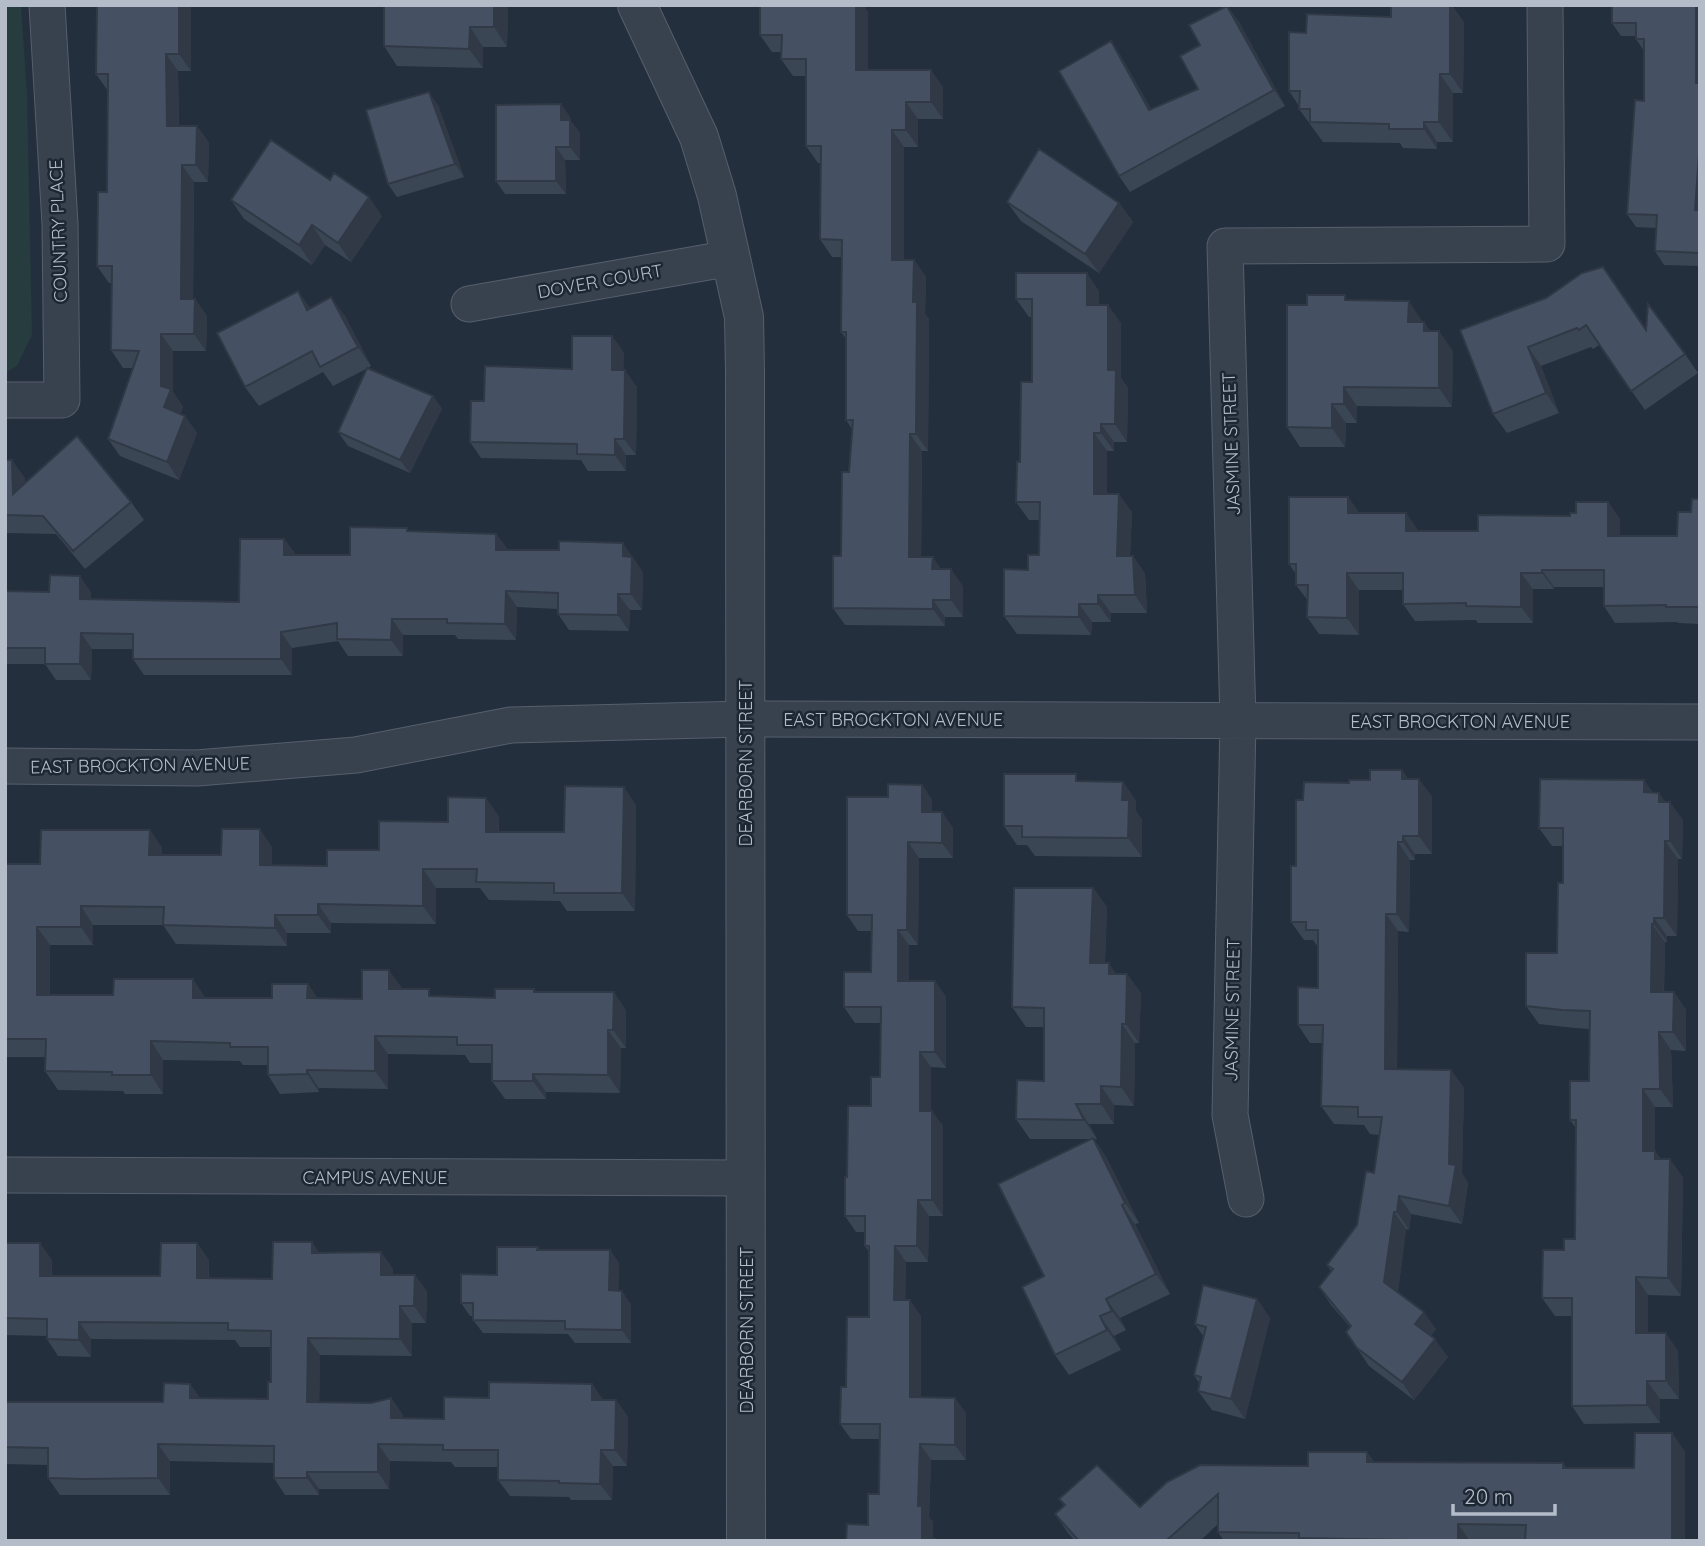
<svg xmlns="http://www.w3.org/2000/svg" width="1705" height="1546" viewBox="0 0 1705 1546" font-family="Quicksand,sans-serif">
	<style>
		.green { fill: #263c3f }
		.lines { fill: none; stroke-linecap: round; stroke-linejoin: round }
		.minor-casing { stroke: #565f6c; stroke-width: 37 }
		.tertiary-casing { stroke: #565f6c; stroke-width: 40 }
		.minor { stroke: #38414e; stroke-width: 35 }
		.tertiary { stroke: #38414e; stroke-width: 38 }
		.wall { fill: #3b4654 }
		.shaded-wall { fill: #303945 }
		.building { fill: #455162; stroke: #303945; stroke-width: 2 }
		.labels { text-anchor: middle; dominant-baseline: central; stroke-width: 5; stroke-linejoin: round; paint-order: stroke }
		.street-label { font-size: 18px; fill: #b4bcc9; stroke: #1d2633 }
	</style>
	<rect width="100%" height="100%" fill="#242f3e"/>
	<!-- green -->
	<path class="green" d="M5,5H21L27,93L32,335L17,366L5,373Z"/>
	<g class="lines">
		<!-- minor casing -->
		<g class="minor-casing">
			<path id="minor" d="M469,304L731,258
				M5,400H62L60,224L47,5
				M5,766L197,768L356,755L511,725L745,719L1700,722
				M5,1175L745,1178
				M1246,1199L1230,1115L1238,721L1225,246L1547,244L1545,5"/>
		</g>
		<!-- tertiary casing -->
		<g class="tertiary-casing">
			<path id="tertiary" d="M637,5L699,137L717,196L744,317L745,372L746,1541"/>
		</g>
		<!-- minor -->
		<use href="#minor" class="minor"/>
		<!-- tertiary -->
		<use href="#tertiary" class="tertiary"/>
	</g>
	<!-- wall -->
	<path class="wall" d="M191,5V71H178L179,126H197L209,143L208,182H194L193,299H195L207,316L206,351H173V392L183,407L180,414L185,416L197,433L179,480L120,456L108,439L133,368H123L111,350L112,283H109L97,266L107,192L108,91L96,74Z
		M384,5H508L507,47H483V68L397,66L384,46Z
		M1700,5V266L1664,265L1655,251L1656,228L1636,227L1627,214L1644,101V51L1636,39V36H1621L1612,23Z
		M1227,6L1239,22L1285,106L1130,192L1119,176L1111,41L1122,58L1151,109L1198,89L1200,45Z
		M868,12V70L943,87V119H918V147H904V260H914L926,277L925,314L929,319L928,451H922L921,557L941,569L963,586V617H945V626L845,625L833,608L841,556L852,429L846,420V339L841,332L842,257H832L820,239L821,163H818L806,146V76H793L781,59V52H772L760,35Z
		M1464,22L1463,93H1453V142H1437V149L1403,148L1400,143L1323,142L1299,109V106L1289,91L1306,33Z
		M561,104L570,117V120L580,133V160H565L566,194H505L496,181Z
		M438,105L464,177L397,197L388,184Z
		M231,200L382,216L351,262L325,245L312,265L244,219Z
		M1007,202L1119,203L1133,222L1099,273L1021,221Z
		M1099,291V305L1121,323V378L1128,388L1127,442H1114V451H1107V494L1132,512L1130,556H1133L1145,574L1147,613H1111V622H1092L1091,635L1017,634L1004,616L1028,570L1039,555L1040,520H1029L1016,502L1020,462L1032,382V317H1029L1016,299Z
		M1546,298L1646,330L1685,354L1698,373L1645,410L1599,345L1593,349L1591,347L1541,366L1559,413L1507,433L1493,414Z
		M1348,300L1422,321V322H1424L1430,331L1453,351L1452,407L1357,406V423H1346L1345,447H1300L1287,427L1307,305Z
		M310,308L345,316L371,366L368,368L433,396L442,409L410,473L348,446L338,432L366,369L333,386L323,372L259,406L245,387Z
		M612,336L624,353L623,370L637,387L636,455H626V471H588L581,460L481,458L470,442L484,401L572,369Z
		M5,460L25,478V483L131,502L144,520L85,569L56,534L5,533Z
		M1348,497L1359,513H1406L1418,531H1478L1570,516L1576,513L1608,502L1620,519V536H1677L1700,499V624L1678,623L1677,622L1615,623L1604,606V587H1554V589H1533V623H1478L1476,620L1415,621L1403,604V590H1359V635L1319,634L1307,617L1308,601L1296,585V574L1289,564Z
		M410,531L496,534L508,550L634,559L643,573L642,610H630L629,631L569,630L558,614V609L517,607L516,640L458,639L455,635H403V656H348L338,641L292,648V675H144L133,659V649H92L91,680H56L45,664H5V591L49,592H91V599L239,602L284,539L296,555H350Z
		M1402,770L1408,779L1432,796V854H1415V860H1410L1409,932L1398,931L1397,1069L1451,1070L1464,1088L1462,1173L1468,1183L1462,1224L1411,1214L1409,1230L1406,1229L1398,1292L1436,1329L1431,1336L1448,1357L1414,1400L1369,1366L1346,1332L1350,1327L1331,1305L1319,1287L1331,1271L1327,1265L1357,1225L1374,1173L1379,1135L1370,1134L1364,1125L1334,1124L1321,1106L1322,1043H1310L1298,1025L1318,988V947L1313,940H1304L1291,922L1296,866L1303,800L1349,783L1370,780Z
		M1080,781L1123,782L1136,801V811L1142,820V857L1035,856L1027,845H1017L1004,826Z
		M922,785L932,800V812H942L953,828V858H919L918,945H909V981H935L946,997V1068L931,1067V1111L943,1126V1216H929L928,1262H906L905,1300L921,1316V1397L966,1413V1460H931L929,1517L933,1522V1539H935L936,1541H846L868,1525L879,1494V1439H851L840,1424L846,1387L869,1317V1252L865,1246V1232H856L845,1216L847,1177L880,1077V1023H855L844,1007L871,972L872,931H858L847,915L888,797Z
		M1653,792L1666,802L1683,820L1682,859H1678L1677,936H1667V942H1665L1664,992H1674L1686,1010V1051L1671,1050L1673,1107H1655V1151L1661,1159L1683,1177L1681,1296L1648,1295V1333L1678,1351L1679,1399H1660V1423L1584,1424L1572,1406V1316H1555L1542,1298L1564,1250L1575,1239L1576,1128L1570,1120L1589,1081V1029L1575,1028L1539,1024L1526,1006L1557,953L1563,883V846H1552L1539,828Z
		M636,805L635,911H567L560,901L489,900L480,888H436V924L331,923V933H287V946L176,944L163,925H93V945H50V995L272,998L308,984L317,998L362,999L402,989L434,997L495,998L536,992L626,1010V1048H621L620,1093L546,1092V1099H505L492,1081V1063H470L465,1055L388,1054V1089L319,1088V1092L280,1094L268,1075V1065H243L240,1061L163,1060V1094H125L123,1091L58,1090L45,1071V1057H5V864H40L150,830L162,848V855H221L272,847V866H327L379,850L448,822L499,816V832H564Z
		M1093,888L1107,907L1105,963L1116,974H1127L1141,993L1139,1043H1135L1134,1106L1114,1105V1124H1089L1097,1139H1094L1106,1157L1139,1223L1135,1224L1170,1294L1120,1318L1126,1330L1114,1336L1121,1350L1069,1375L1055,1355L1044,1276L1089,1139H1030L1016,1119L1044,1081V1027H1026L1012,1007Z
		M5,1243L52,1260V1276H160L197,1243L209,1260V1278L272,1279L320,1253L381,1252L393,1269V1275H415L427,1292L426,1323H412V1356L320,1355L319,1402L371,1403L391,1398L403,1415V1418L444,1419L489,1398L592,1384L603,1400H616L628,1417L627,1466H613L612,1500H571L569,1497L510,1496L498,1480V1467H455L451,1462L390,1461L389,1489H319V1495H285L274,1478V1463L170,1461V1495H60L48,1478V1465L5,1464V1402H163L190,1384L200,1398L268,1399L271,1382V1347H240L235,1340L91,1339V1357L58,1356L47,1339V1336L5,1335Z
		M538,1247L540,1250H610L619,1263L618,1291L631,1304V1343H575L568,1334L483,1333L473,1320V1316H470L461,1303L497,1275Z
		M1257,1299L1270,1318L1245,1419L1212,1410L1198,1391L1200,1384L1194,1375L1203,1336L1195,1324Z
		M1672,1433L1685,1452V1541H1224L1218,1532V1524L1200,1541H1075L1068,1533L1055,1514L1064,1506L1059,1499L1140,1507L1308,1466L1367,1452L1374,1462L1563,1463L1566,1468H1634Z"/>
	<!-- shaded-wall -->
	<path class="shaded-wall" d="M179,5H191V71L179,54Z
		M494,5H508L507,47L494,27Z
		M856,5H864L868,12V87L856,70Z
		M1450,5H1452L1464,22L1463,93L1450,74Z
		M1696,5H1700V89L1696,83Z
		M1227,6L1239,22L1285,106L1274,90Z
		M470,27L483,47V68L469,49Z
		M1111,41L1122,58L1161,126L1149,110Z
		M166,54L178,71L179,143L167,126Z
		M931,70L943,87V119L931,102Z
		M1440,74L1453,93V142L1439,122Z
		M429,92L438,105L464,177L455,164Z
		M906,102L918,119V147L906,130Z
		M561,104L570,117V133L561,120Z
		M570,120L580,133V160L570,147Z
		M1424,122L1437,142V149L1424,129Z
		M197,126L209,143L208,182L196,165Z
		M892,130L904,147V277L892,260Z
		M1699,140L1700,141V217L1695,210Z
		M556,147L565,160L566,194L556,181Z
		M182,165L194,182L193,316L181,299Z
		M369,197L382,216L351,262L338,243Z
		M1119,203L1133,222L1099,273L1085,254Z
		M312,225L325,245L312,265L299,245Z
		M914,260L926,277L925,314L929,319L928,451L916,434L913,302Z
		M1087,273L1099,291V323L1087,305Z
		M298,291L312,310H307Z
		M331,297L345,316L371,366L358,347Z
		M195,299L207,316L206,351L194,334Z
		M1409,301L1422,321V341L1408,322Z
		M1108,305L1121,323V378L1128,388L1127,442L1115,424L1108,370Z
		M1424,322L1437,341L1424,331Z
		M1439,331L1453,351L1452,407L1439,388Z
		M161,334L173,351V392L183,407L176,425L164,407L161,386Z
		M612,336L624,353L623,386L612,370Z
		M1528,347L1541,366L1559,413L1546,393Z
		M625,370L637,387L636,455L624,439Z
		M1344,387L1357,406V423L1344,404Z
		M433,396L442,409L410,473L400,460Z
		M1332,404L1346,423L1345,447L1332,428Z
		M185,416L197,433L179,480L167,462Z
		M1101,424L1114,442V451L1101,433Z
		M1094,433L1107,451V512L1094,494Z
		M910,434L922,451L921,574L909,557Z
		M615,439L626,455V471L615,455Z
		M12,460L25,478V512L13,494Z
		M1119,494L1132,512L1129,574L1117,556Z
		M1348,497L1360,514L1348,513Z
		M1608,502L1620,519V553L1608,536Z
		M1406,513L1418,530V548L1406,531Z
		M496,534L508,550H496Z
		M284,539L296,555H284Z
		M623,543L643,573L642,610L631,594L623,556Z
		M1133,556L1145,574L1147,613L1135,595Z
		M933,557L945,575L932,569Z
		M951,569L963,586V617L951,600Z
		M1542,570L1554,587V589L1542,573Z
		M1347,573L1359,590V635L1347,618Z
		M1521,573L1533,589V623L1521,607Z
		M80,576L91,592V615L80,599Z
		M506,591L517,607L516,640L505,624Z
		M618,594L630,610L629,631L618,615Z
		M1098,595L1111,613V622L1098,604Z
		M933,600L945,617V626L933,609Z
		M1079,604L1092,622L1091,635L1079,617Z
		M392,619L403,635V656L391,640Z
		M281,632L292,648V675L281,659Z
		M81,633L92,649L91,680L80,664Z
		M1402,770L1414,788L1402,779Z
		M1419,779L1432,796V854L1419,836Z
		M1644,780L1657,798L1644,792Z
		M1123,782L1136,801V811L1142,820V857L1128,838L1122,800Z
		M922,785L932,800V828L922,812Z
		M624,787L636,805L635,911L622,893Z
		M1659,793L1670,808V802L1683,820L1682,859L1670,841L1659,802Z
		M486,798L499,816L498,850L486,832Z
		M942,812L953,828V858L942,843Z
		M260,829L272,847V884L260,865Z
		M150,830L162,848V873L149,855Z
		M1403,836L1415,854V860L1403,842Z
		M1665,841L1678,859L1677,936L1664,918Z
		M908,842L919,858L918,945L907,930Z
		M1398,842L1410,860L1409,932L1397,914Z
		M423,869L436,888V924L423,906Z
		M1093,888L1107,907L1104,983L1090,963Z
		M318,904L331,923V933L318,915Z
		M81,906L93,925V945L81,927Z
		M1386,914L1398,931L1397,1087L1385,1069Z
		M275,915L287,933V946L275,928Z
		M1654,918L1667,936V942L1654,924Z
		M1652,924L1665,942L1663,1010L1651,992Z
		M37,927L50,945V1013L37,995Z
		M898,930L909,945V997L898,981Z
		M1109,963L1122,983L1109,974Z
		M389,970L402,988L401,1007L389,989Z
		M1127,974L1141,993L1139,1043L1126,1024Z
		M193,979L205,997V1016L193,998Z
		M935,981L946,997V1068L935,1052Z
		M308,984L320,1002L307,998Z
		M614,992L626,1010V1048L613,1030Z
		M1674,992L1686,1010V1051L1673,1032Z
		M1122,1024L1135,1043L1134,1106L1121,1087Z
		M608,1030L621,1048L620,1093L608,1075Z
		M1659,1032L1671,1050L1673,1107L1660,1089Z
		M375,1036L388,1054V1089L375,1071Z
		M151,1041L163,1060V1094L151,1075Z
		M920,1052L931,1067V1126L920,1111Z
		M307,1070L319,1088V1092L307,1074Z
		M1451,1070L1464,1088L1462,1173L1468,1183L1462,1224L1449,1206V1164Z
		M533,1074L546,1092V1099L533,1081Z
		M1101,1086L1114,1105V1124L1101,1104Z
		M1643,1089L1655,1107V1169L1643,1151Z
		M1076,1104L1089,1124L1097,1139L1084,1120Z
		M932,1111L943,1126V1216L932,1200Z
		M1093,1138L1106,1157L1139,1223L1125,1203Z
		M1655,1151L1668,1169L1655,1159Z
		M1670,1159L1683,1177L1681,1296L1668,1278Z
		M1399,1196L1411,1214L1409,1230L1397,1212Z
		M918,1200L929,1216L928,1262L917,1246Z
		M1122,1205L1135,1224L1170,1294L1156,1274Z
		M1394,1212L1406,1229L1397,1300L1384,1282Z
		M312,1242L324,1259L312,1253Z
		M40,1243L52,1260L51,1293L40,1276Z
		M197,1243L209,1260L208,1295L197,1278Z
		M895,1246L906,1262L905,1316L894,1300Z
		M610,1250L619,1263L618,1303L609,1290Z
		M381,1252L393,1269V1292L381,1275Z
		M415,1275L427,1292L426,1323L414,1306Z
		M1636,1277L1648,1295V1351L1636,1333Z
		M622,1291L631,1304V1343L622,1330Z
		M1106,1299L1120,1318L1126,1330L1112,1311Z
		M1257,1299L1270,1318L1245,1419L1231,1399Z
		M910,1300L921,1316V1413L910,1397Z
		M400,1306L412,1323V1356L400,1339Z
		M1424,1312L1436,1329L1427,1341L1415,1324Z
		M1100,1316L1114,1336L1121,1350L1107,1330Z
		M79,1322L91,1339V1357L79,1340Z
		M1666,1333L1678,1351L1679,1399L1666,1381Z
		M308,1338L320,1355L319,1419L307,1402Z
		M1435,1339L1448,1357L1414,1400L1402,1382Z
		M1647,1381L1660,1399V1423L1647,1405Z
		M190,1384L202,1401L190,1398Z
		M592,1384L604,1401L592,1400Z
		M391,1398L403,1415V1435L391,1418Z
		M955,1398L966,1413V1460L955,1445Z
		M616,1400L628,1417L627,1466L615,1450Z
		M1672,1433L1685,1452V1541H1672Z
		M158,1444L170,1461V1495L158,1478Z
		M378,1444L390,1461L389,1489L378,1472Z
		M920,1444L931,1460L929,1517L933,1522V1541L922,1539L918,1506Z
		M601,1450L613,1466L612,1500L600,1484Z
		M1367,1452L1380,1471L1367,1462Z
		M307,1472L319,1489V1495L307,1478Z
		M1458,1524L1470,1541H1458Z"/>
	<!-- building -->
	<path class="building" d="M97,5H179V54H166L167,126H197L196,165H182L181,299H195L194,334H161V386L171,389L164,407L185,416L167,462L108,439L139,351L111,350L112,266H97L98,192H107L108,74H96Z
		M384,5H494V27H470L469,49L384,46Z
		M760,5H856V70H931V102H906V130H892V260H914L913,302H917L916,434H910L909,557H933L932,569H951V600H933V609L833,608V556H841L842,472H849L853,420H846V332H841L842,240L820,239L821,146H806V59H781L782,35H760Z
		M1391,5H1450V74H1440L1439,122H1424V129H1389V124L1310,122V109H1299L1300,91H1289V32L1306,33L1307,14L1391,17Z
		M1612,5H1696V83H1700V140L1695,210H1700V253L1655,251L1657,215L1627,214L1635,100L1644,101V39H1636V23H1612Z
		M1227,6L1274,90L1119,176L1059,71L1111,41L1149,110L1198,89L1180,56L1200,45L1189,25Z
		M429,92L455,164L388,184L366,110Z
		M561,104V120H570V147H556V181H496V105Z
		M271,140L330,180L334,173L369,197L338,243L312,225L299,245L231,200Z
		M1039,149L1119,203L1085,254L1007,202Z
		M1603,267L1646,330L1648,304L1685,354L1631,391L1586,325L1579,330L1577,328L1528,347L1546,393L1493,414L1460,330L1546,298L1582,273Z
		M1016,273H1087V305H1108V370H1116L1115,424H1101V433H1094V494H1119L1117,556H1133L1135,595H1098V604H1079V617L1004,616V569L1028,570V555H1039L1040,502H1016L1017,462H1020L1021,382H1032V299H1016Z
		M298,291L307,310L331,297L358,347L320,367L312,351L245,387L217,333Z
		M1307,295H1345V300L1409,301L1408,322H1424V331H1439V388L1344,387V404H1332V428L1287,427V305H1307Z
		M572,336H612V370H625L624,439H615V455L577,454V444L470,442L471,401H484L485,366L572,369Z
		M367,368L433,396L400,460L338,432Z
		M77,436L131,502L73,551L43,516L5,515V460H12L13,494Z
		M1289,497H1348V513H1406V531H1478V515L1570,516V513H1576V502H1608V536H1677L1678,512H1691L1692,499H1700V607H1666V605L1604,606V570H1542V573H1521V607L1466,606V603L1403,604V573H1347V618L1307,617L1308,585H1296V564H1289Z
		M350,527L407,528V531L496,534V550H559V541L623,543V556L632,557L631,594H618V615L558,614V593L506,591L505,624L447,623V619H392L391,640L337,639V623L281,632V659H133V634L81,633L80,664H45V648H5V591L49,592L50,575L80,576V599L239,602L240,539H284V555H350Z
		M1370,770H1402V779H1419V836H1403V842H1398L1397,914H1386L1385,1069L1451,1070L1449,1164L1456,1165L1449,1206L1399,1196L1397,1212H1394L1384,1282L1424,1312L1415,1324L1435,1339L1402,1382L1357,1348L1346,1332L1351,1326L1319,1287L1333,1269L1327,1265L1357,1225L1366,1171L1374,1173L1382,1117H1358V1107L1321,1106L1323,1025H1298V987L1318,988V930H1306V922H1291V866H1296V800H1303L1304,782L1349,783V780H1370Z
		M1004,774H1076V781L1123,782L1122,800H1129L1128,838L1022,837V826H1004Z
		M1540,779L1644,780V792L1659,793V802H1670V841H1665L1664,918H1654V924H1652L1651,992H1674L1673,1032H1659L1660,1089H1643V1151H1655V1159H1670L1668,1278L1636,1277V1333H1666V1381H1647V1405L1572,1406V1298H1542L1543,1250H1564V1239H1575L1576,1120H1570V1081H1589L1590,1011L1562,1010L1526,1006V953H1557L1558,883H1563V828H1539Z
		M888,784L922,785V812H942V843L908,842L907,930H898V981H935V1052H920V1111H932V1200H918L917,1246H895L894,1300H910V1397L955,1398V1445L920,1444L918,1506H922V1539H935V1541H846L847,1524L868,1525V1494H879L880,1424H840L841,1387H846L847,1317H869V1246H865V1216H845V1177H847L848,1106H871V1077H880L881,1007H844V972H871L872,915H847V797H888Z
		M565,786L624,787L622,893H554V883L476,882L477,869H423V906L318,904V915H275V928L163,925L164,907L81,906V927H37V995H113L114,979H193V998H272V984H308L307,998L362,999V970H389V989H429V996L495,998V989H534V992H614L613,1030H608V1075L533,1074V1081H492V1045H457V1037L375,1036V1071L307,1070V1074L268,1075V1047H230V1043L151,1041V1075H112V1072L45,1071L46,1039H5V864H40L41,830H150L149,855H221L222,829H260V865L327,866V850H379V821L448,822V797L486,798V832H564Z
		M1014,888H1093L1090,963H1109V974H1127L1126,1024H1122L1121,1087L1101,1086V1104H1076L1084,1120L1016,1119L1017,1080L1044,1081V1008L1012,1007Z
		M1093,1138L1125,1203L1122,1205L1156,1274L1106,1299L1112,1311L1100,1316L1107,1330L1055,1355L1022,1287L1044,1276L998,1184Z
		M273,1242H312V1253L381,1252V1275H415L414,1306H400V1339L308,1338L307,1402L371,1403L391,1398V1418L444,1419V1397L489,1398V1382L592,1384V1400H616L615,1450H601L600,1484L559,1483V1481L498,1480V1450H443V1445L378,1444V1472H307V1478H274V1446L158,1444V1478L85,1479L48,1478V1448L5,1447V1402H163L164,1383L190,1384V1398L268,1399V1382H271V1331L228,1330V1323L79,1322V1340L47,1339V1319L5,1318V1243H40V1276H160L161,1243H197V1278L272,1279Z
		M497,1247H538L537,1250H610L609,1290L622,1291V1330L565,1329V1321L473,1320V1303H461V1274L497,1275Z
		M1203,1285L1257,1299L1231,1399L1198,1391L1201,1377L1194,1375L1206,1327L1195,1324Z
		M1635,1433H1672V1541H1525L1526,1525L1458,1524V1541L1299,1538V1533L1218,1532V1494L1166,1541H1079L1055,1514L1065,1505L1059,1499L1097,1465L1140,1507L1167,1482L1200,1465L1308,1466V1452H1367V1462L1563,1463V1468H1634Z"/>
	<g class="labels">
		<!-- street labels -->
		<g class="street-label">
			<text transform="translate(58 231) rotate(-92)">COUNTRY PLACE</text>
			<text transform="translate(600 281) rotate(-10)">DOVER COURT</text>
			<text transform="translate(1231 444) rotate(-92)">JASMINE STREET</text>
			<text x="893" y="719">EAST BROCKTON AVENUE</text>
			<text x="1460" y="721">EAST BROCKTON AVENUE</text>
			<text transform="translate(745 763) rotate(-90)">DEARBORN STREET</text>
			<text transform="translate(140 765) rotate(-1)">EAST BROCKTON AVENUE</text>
			<text transform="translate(1232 1010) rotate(-89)">JASMINE STREET</text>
			<text x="375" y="1177">CAMPUS AVENUE</text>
			<text transform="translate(746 1330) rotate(-90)">DEARBORN STREET</text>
		</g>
	</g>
	<!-- border -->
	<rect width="1705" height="1546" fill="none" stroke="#b4bcc9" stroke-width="14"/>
	<!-- scale -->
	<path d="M1453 1504v10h102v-10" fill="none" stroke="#b4bcc9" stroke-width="3.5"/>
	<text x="1464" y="1504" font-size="21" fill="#b4bcc9" stroke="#1d2633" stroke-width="5" paint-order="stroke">20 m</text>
</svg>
